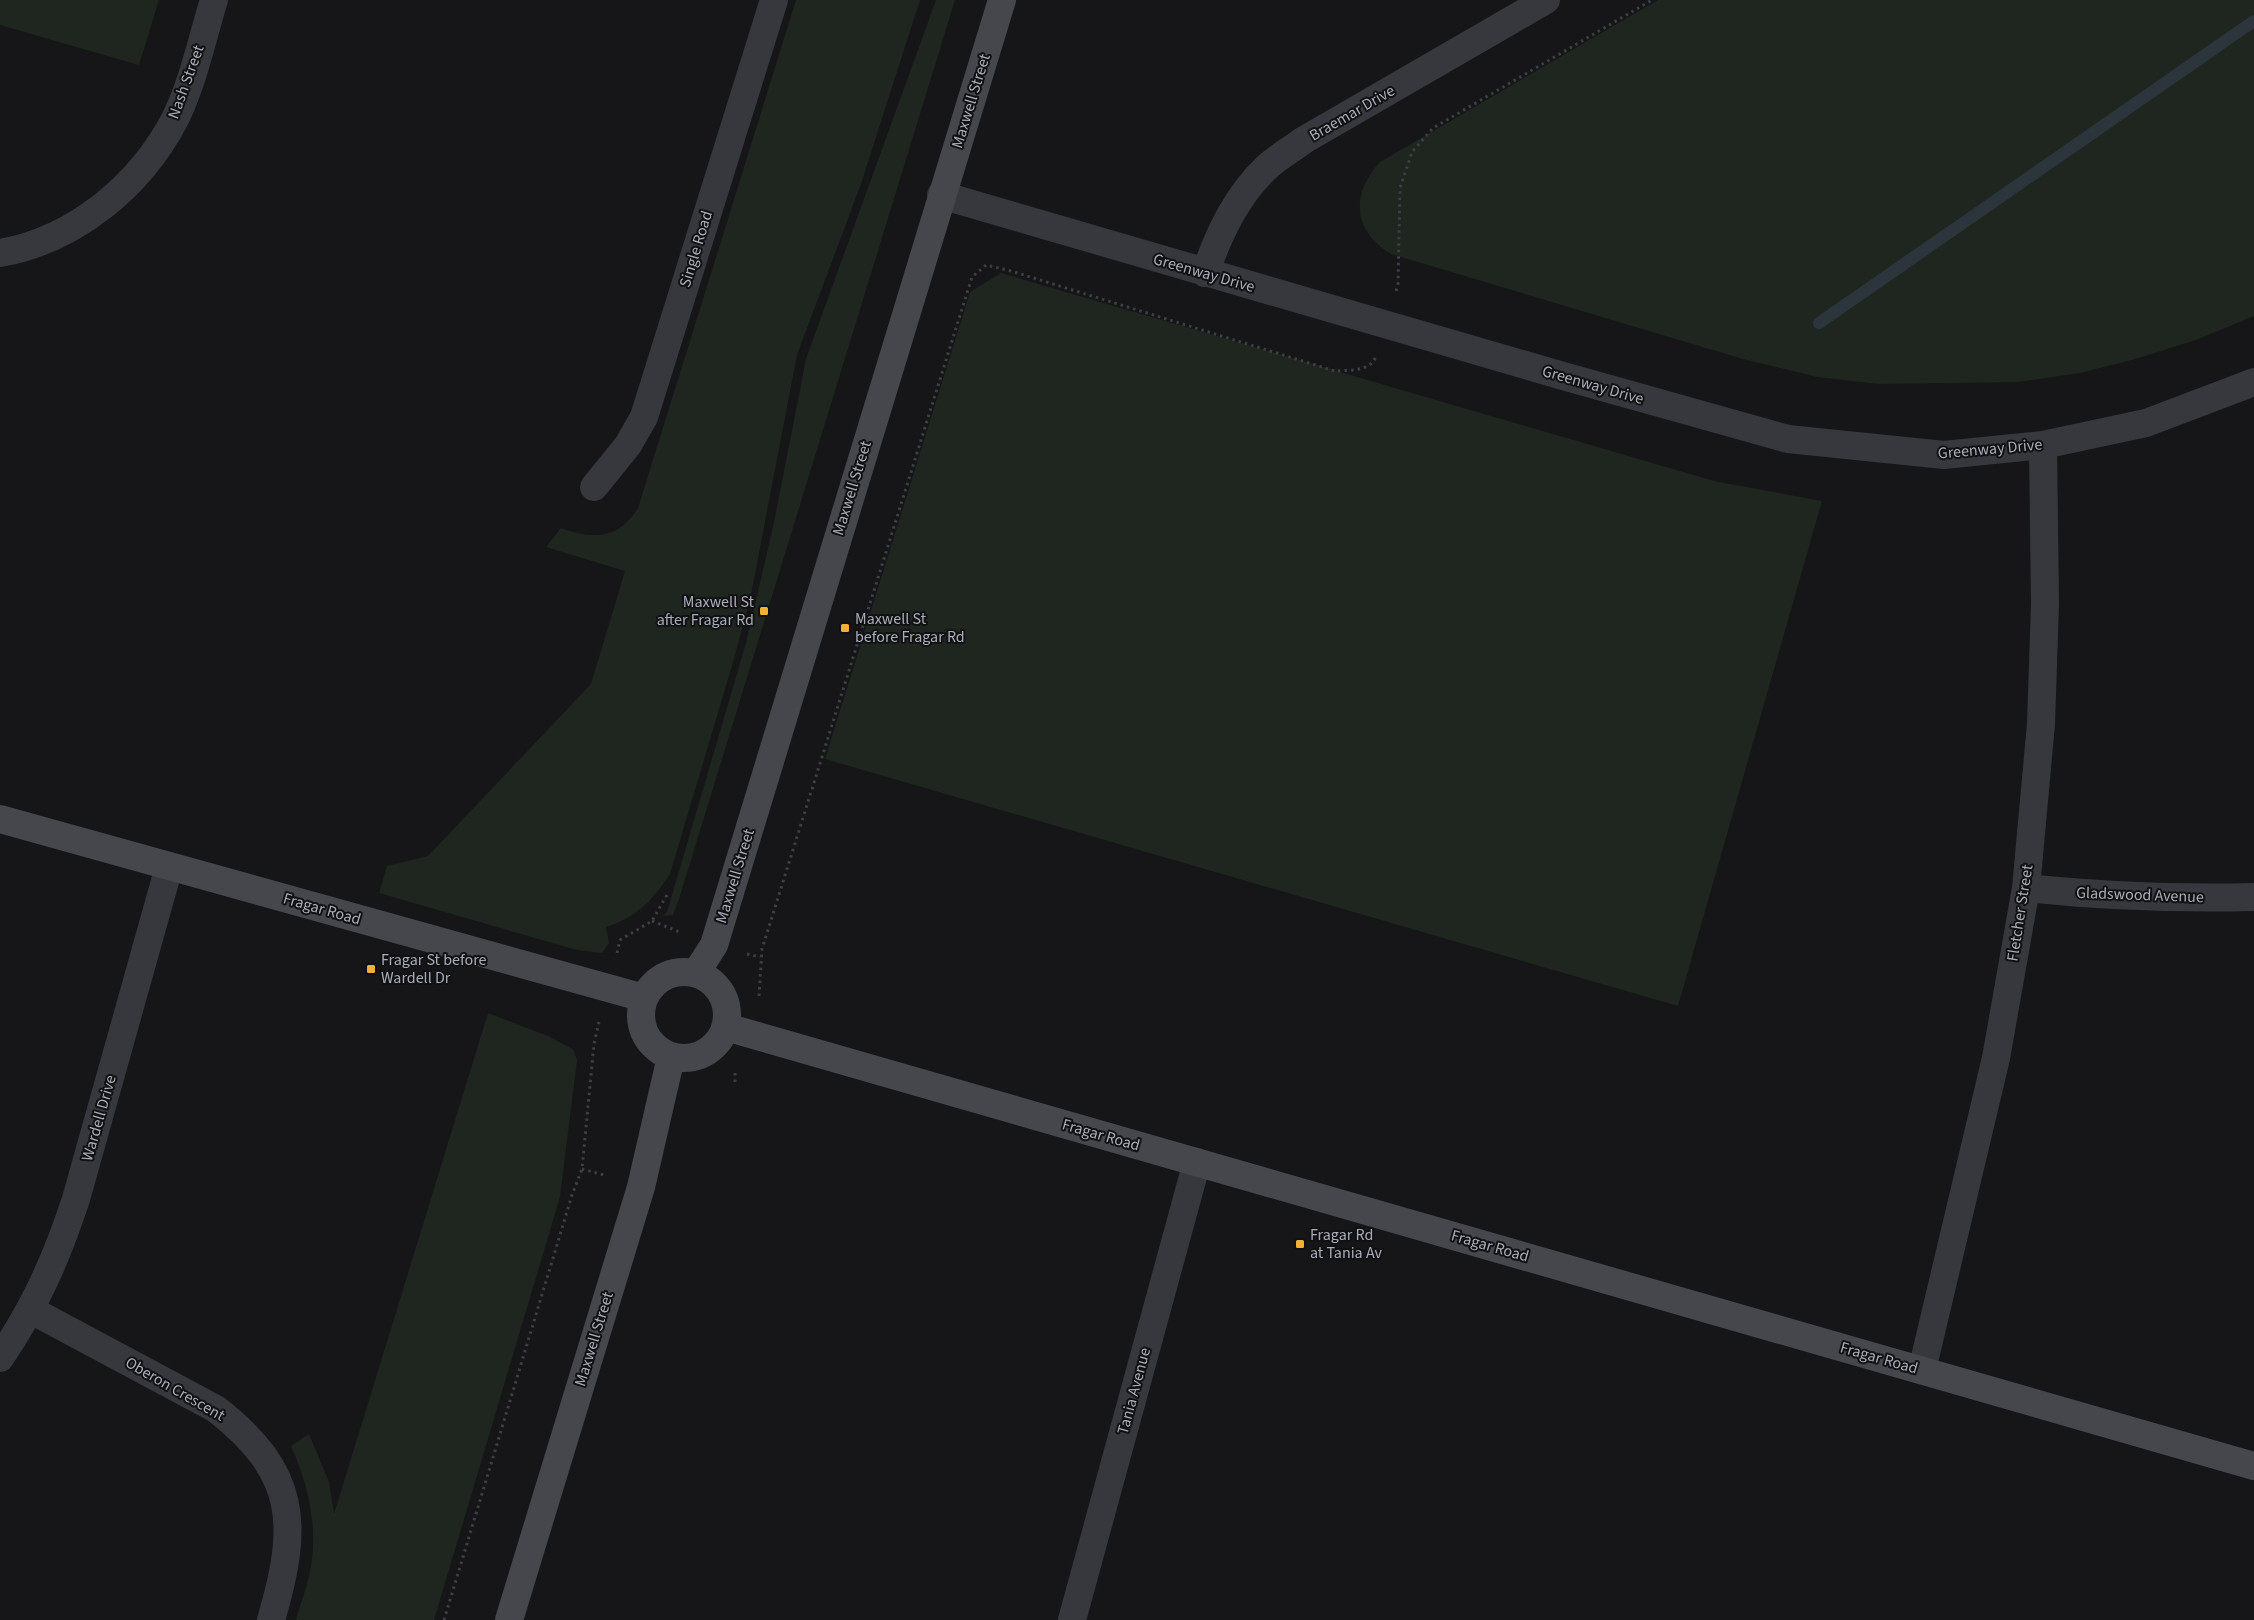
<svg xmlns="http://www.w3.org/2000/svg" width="2254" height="1620" viewBox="0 0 2254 1620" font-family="'Source Sans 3',sans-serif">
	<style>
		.green { fill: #1e261f }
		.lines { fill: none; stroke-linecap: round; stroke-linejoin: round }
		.stream { stroke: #2c353c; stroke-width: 12 }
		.path { stroke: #3d3f44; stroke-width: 3; stroke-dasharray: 2.5 4; stroke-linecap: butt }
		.street { stroke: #37383d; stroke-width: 28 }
		.secondary { stroke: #45474d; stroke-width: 28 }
		.poi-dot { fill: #f2b134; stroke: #111113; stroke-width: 2 }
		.labels { text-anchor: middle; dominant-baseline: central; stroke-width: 4; stroke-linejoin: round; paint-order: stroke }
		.street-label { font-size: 16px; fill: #a8adb8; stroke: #111113 }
		.poi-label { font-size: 16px; fill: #a8adb8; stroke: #111113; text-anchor: start }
	</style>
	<rect width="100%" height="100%" fill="#161618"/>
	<!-- green -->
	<path class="green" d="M0,0H159L139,65L0,25Z
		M796,0H920L861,184L797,355L750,600L734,659L670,874C653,900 636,918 606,927L609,943L602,953L577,950L379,893L387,866L428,856L591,684L625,571L546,547L561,528C593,540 619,539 638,508Z
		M936,0H955L679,899L673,915L662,916L667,912L746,643L773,527L806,359Z
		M1658,0H2254V316L2196,340L2132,360L2080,373L2018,382L1879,384L1817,377L1743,359L1391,254C1353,231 1350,195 1380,162Z
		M1001,273L1714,481L1822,501L1678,1006L825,759L970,292Z
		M488,1013L548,1036L573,1049L577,1060L560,1197L434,1620H296C300,1604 307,1588 310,1571C319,1530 308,1483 291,1446L309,1434L329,1482L334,1514Z"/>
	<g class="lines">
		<!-- stream -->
		<path class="stream" d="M1819,323L2254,21"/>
		<!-- path -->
		<path class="path" d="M1396,291L1398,284L1400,188L1412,152L1433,128L1652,0
			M652,921L682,933
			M617,953L620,940L652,921L668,893
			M747,954L760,957
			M759,996L762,949L972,277L986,265L1011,271L1335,371C1348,370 1371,372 1376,356
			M735,1082V1071
			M582,1169L604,1175
			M444,1620L572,1195L582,1169L594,1044L599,1022"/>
		<!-- street -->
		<path class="street" d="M941,195L1563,376L1788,439L1944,455L2043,445L2146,423L2254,382
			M0,253C75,240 140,186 175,119C193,83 202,39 214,0
			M1205,273C1219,234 1236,196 1267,167C1278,157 1292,149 1304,140L1546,0
			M594,487L628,445L644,417L774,0
			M2026,888C2102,896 2177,899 2254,897
			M31,1310L216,1409C298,1473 299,1525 271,1620
			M0,1358C35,1307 57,1257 76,1199L169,867
			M1922,1370L1996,1058L2026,888L2041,724L2045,604L2043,445
			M1072,1620L1197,1162"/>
		<!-- secondary -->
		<path class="secondary" d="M0,819L644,998
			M641 1015a43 43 0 1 1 86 0a43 43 0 1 1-86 0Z
			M696,973L714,945L1002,0
			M726,1027L2254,1466
			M509,1620L641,1187L671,1057"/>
	</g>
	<!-- markers -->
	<g class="poi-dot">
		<rect x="759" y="606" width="10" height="10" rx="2.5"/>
		<rect x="840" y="623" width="10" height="10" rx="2.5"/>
		<rect x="366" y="964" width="10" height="10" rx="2.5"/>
		<rect x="1295" y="1239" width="10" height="10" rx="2.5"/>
	</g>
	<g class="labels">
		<!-- street labels -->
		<g class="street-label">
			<text transform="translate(186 82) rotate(-70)">Nash Street</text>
			<text transform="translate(971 101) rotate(-73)">Maxwell Street</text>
			<text transform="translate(1352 113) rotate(-30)">Braemar Drive</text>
			<text transform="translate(696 249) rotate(-73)">Single Road</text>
			<text transform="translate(1204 273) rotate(16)">Greenway Drive</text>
			<text transform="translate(1593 385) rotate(16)">Greenway Drive</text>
			<text transform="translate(1990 449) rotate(-5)">Greenway Drive</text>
			<text transform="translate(852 488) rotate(-73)">Maxwell Street</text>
			<text transform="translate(735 876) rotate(-73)">Maxwell Street</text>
			<text transform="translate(2140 895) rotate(2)">Gladswood Avenue</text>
			<text transform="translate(322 909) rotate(16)">Fragar Road</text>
			<text transform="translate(2020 913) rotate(-81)">Fletcher Street</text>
			<text transform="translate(99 1118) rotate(-74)">Wardell Drive</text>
			<text transform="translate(1101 1135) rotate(16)">Fragar Road</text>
			<text transform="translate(1490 1246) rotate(16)">Fragar Road</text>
			<text transform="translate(594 1339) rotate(-73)">Maxwell Street</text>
			<text transform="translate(1879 1358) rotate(16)">Fragar Road</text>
			<text transform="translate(175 1389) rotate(30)">Oberon Crescent</text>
			<text transform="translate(1134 1391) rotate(-75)">Tania Avenue</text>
		</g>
		<!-- poi labels -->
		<g class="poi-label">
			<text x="754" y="602" text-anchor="end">Maxwell St<tspan x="754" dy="18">after Fragar Rd</tspan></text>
			<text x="855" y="619">Maxwell St<tspan x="855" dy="18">before Fragar Rd</tspan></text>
			<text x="381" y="960">Fragar St before<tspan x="381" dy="18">Wardell Dr</tspan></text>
			<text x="1310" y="1235">Fragar Rd<tspan x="1310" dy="18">at Tania Av</tspan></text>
		</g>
	</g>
</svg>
